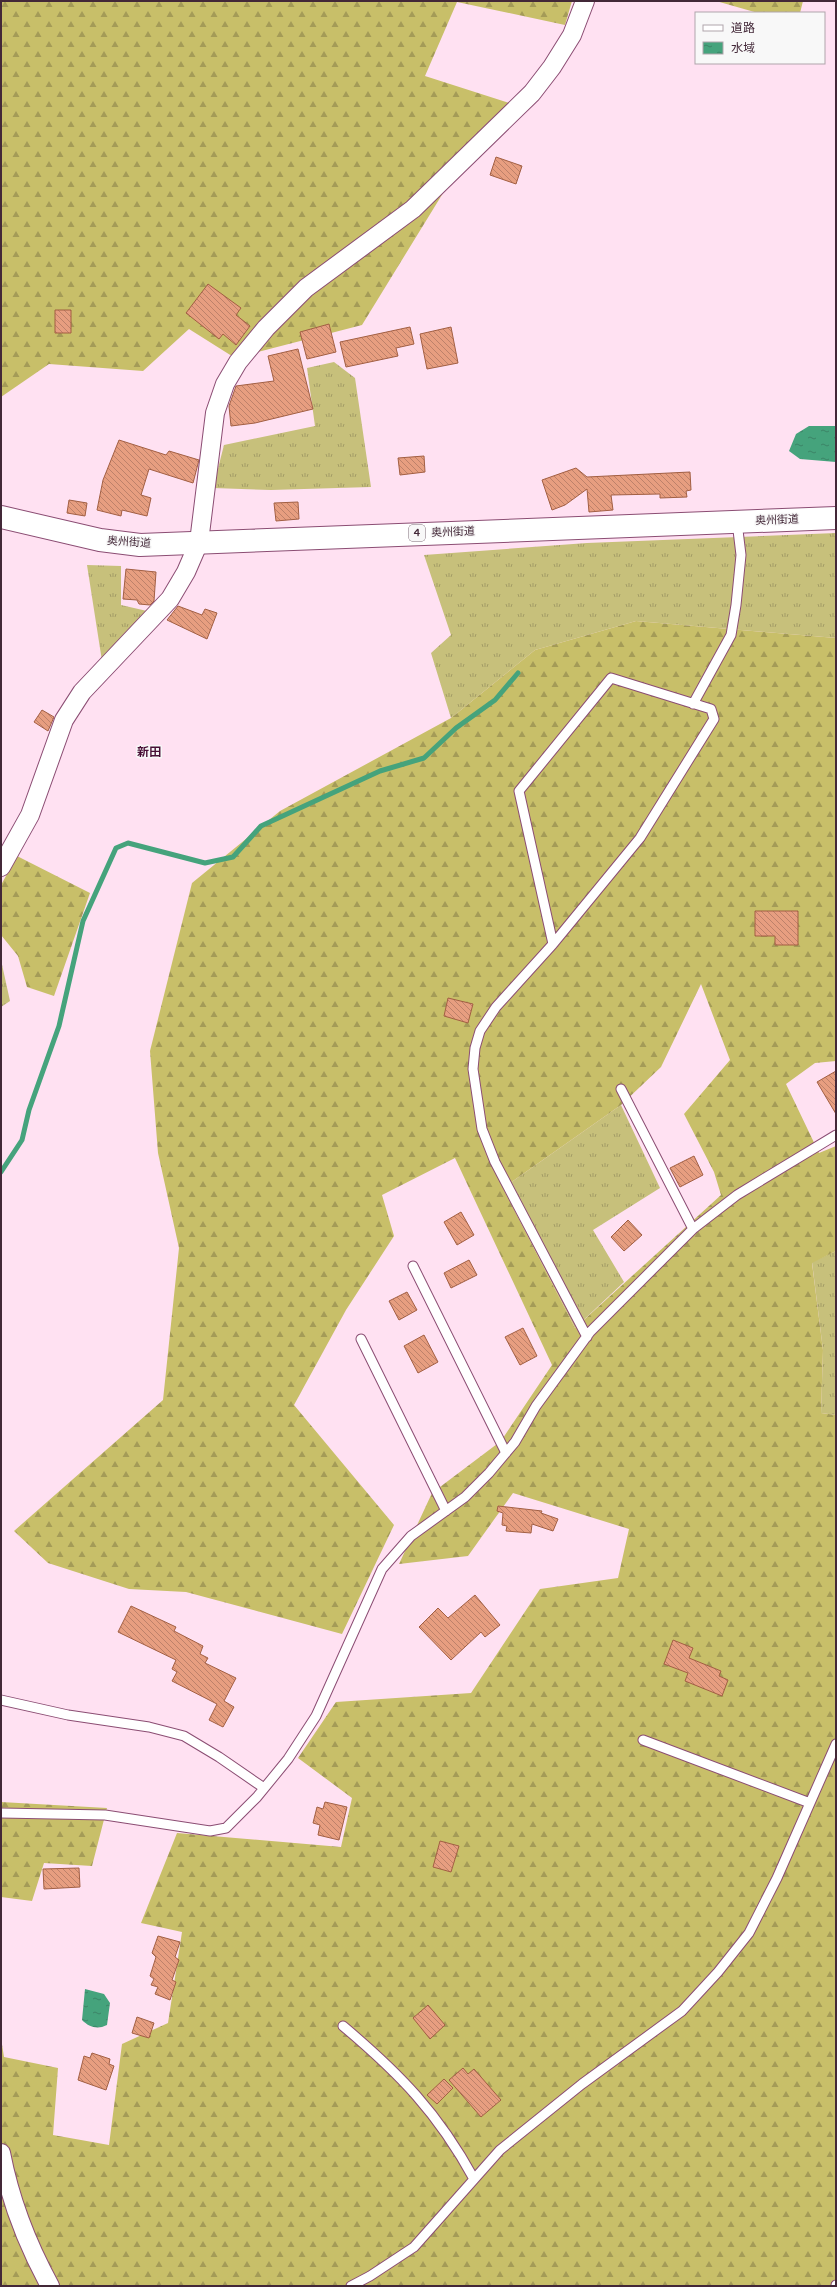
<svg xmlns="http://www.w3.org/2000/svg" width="837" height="2287" viewBox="0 0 837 2287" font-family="'Varela Round','Noto Sans JP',sans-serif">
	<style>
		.grass { fill: url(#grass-tufts) }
		.forest { fill: url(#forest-firs); fill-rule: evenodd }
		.water { fill: url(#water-ripples) }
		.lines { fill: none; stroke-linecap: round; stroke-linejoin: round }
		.stream { stroke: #45a37c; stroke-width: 5 }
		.building { fill: url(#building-back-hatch); stroke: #a25f43 }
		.lane-casing { stroke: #8b4d73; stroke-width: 11 }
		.street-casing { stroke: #8b4d73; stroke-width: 20 }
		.highway-casing { stroke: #8b4d73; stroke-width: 24 }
		.lane { stroke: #fff; stroke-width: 9 }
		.street { stroke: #fff; stroke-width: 18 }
		.highway { stroke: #fff; stroke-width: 22 }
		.labels { text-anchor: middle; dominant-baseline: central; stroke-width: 3; stroke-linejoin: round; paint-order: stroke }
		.shield { fill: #f8f8f8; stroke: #796672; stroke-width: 1 }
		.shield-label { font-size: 10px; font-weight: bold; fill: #432838 }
		.street-label { font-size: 11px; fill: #432838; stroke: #f8f8f8 }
		.neighbourhood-label { font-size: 12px; font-weight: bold; fill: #481036; stroke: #f8f8f8 }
	</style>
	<defs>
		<pattern id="grass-tufts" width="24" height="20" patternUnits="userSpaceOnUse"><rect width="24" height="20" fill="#c7c07b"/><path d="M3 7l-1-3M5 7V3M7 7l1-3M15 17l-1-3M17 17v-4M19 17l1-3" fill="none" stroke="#a39c66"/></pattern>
		<pattern id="forest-firs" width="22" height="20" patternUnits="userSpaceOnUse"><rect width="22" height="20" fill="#c8bf69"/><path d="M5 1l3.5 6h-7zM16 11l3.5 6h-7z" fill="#a49b57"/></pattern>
		<pattern id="water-ripples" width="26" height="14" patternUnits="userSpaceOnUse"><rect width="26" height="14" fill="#45a37c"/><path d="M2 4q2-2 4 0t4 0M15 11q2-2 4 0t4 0" fill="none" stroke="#3b8567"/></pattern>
		<pattern id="building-back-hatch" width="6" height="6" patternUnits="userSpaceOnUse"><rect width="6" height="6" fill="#e79e80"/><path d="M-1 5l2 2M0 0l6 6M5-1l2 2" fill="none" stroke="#bd816a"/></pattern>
	</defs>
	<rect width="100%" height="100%" fill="#ffe1f2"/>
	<!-- grass -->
	<path class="grass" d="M334,362L355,378L371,487L271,490L213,488L224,445L315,426L307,368Z
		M836,533V638L636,621L535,650L451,718L431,653L451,635L424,555L587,543Z
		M87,565L121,566V605L147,611L102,661Z
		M1,960L10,1001L1,1007Z
		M621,1105L660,1188L593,1230L624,1282L575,1328L503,1188Z
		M836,1251V1415L821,1413L823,1350L812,1262Z"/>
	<!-- forest -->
	<path class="forest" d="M1,1H572L565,25L457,2L425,76L528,109L448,185L362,325L235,358L189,329L143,371L49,364L1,397Z
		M716,1H803L800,13H758Z
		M636,621L836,638V1061L815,1063L786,1084L819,1153L836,1146V1251L812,1263L823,1350L821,1413L836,1415V2286H1V2038L4,2057L58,2068L53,2135L109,2145L122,2044L168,2023L182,1932L141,1923L177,1833L341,1847L352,1798L298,1758L336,1702L471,1693L540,1589L618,1578L629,1529L513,1493L468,1556L399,1564L432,1493L501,1441L552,1365L455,1158L382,1195L394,1236L346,1310L294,1405L394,1525L342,1634L186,1592L129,1589L48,1563L14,1531L163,1400L179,1248L158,1153L150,1051L192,883L280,811L451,718L535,650ZM701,984L730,1060L684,1114L714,1172L721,1195L575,1328L503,1188L621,1105L661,1067Z
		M17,856L90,893L54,996L27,987L18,956L1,935V885Z
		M1,1802L107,1808L92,1866L44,1863L32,1901L1,1897Z"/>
	<!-- water -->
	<path class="water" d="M809,426H836V462L800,459L789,451L796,434Z
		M85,1989L104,1994L110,2003L107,2025C97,2030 89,2027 82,2020Z"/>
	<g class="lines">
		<!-- stream -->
		<path class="stream" d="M1,1172L22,1140L29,1110L59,1026L83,921L116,848L128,843L205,863L233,857L261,826L380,771L424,758L456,728L495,700L518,673"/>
	</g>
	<!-- building -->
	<path class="building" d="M496,157L522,166L516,184L490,175Z
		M208,284L241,308L236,315L250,326L236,345L223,334L219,339L186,313Z
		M55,310H71V333H55Z
		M329,324L336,352L307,359L300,332Z
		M410,327L414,344L396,348L398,356L346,367L340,342Z
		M451,327L458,363L427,369L420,334Z
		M298,349L313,409L255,423L231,426L229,406L236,386L274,381L268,356Z
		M119,440L166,455L169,451L199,460L193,483L149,469L141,495L151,498L147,516L122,510L121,516L97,510L103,480Z
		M424,456L425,472L400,475L398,458Z
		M576,468L587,477L690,472L691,490L686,491L687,497L660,498V494L611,495L613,510L589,512L587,489L565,505L552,510L542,480Z
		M69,500L87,503L85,516L67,513Z
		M298,502L299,519L276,521L274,503Z
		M126,569L156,572L154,601L150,605L139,604L137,600L123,599Z
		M178,606L202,615L205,609L217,613L207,639L167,620Z
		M42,710L54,717L48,731L34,722Z
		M755,911H798V945H775V936H755Z
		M448,998L473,1004L468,1023L444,1016Z
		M836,1071V1114L817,1082Z
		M694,1156L703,1175L680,1187L670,1168Z
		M461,1212L474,1235L457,1245L444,1222Z
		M628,1220L642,1235L624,1251L611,1237Z
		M469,1260L477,1275L451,1288L444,1273Z
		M407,1292L417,1310L399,1320L389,1301Z
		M523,1328L537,1356L520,1365L505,1337Z
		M424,1335L438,1362L418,1373L404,1346Z
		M498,1506L542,1511L541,1513L558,1519L553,1531L532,1524L531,1533L506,1531L507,1526L502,1525L503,1513L497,1511Z
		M475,1595L500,1625L485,1637L481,1632L451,1660L419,1627L438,1608L448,1618Z
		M131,1606L176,1627L174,1631L203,1646L200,1654L208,1658L205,1663L236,1678L224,1701L234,1707L223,1727L209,1720L217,1704L172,1681L177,1672L172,1669L176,1660L118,1632Z
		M673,1640L693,1648L689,1658L721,1671L719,1676L728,1680L722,1696L685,1681L688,1673L664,1664Z
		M325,1802L347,1807L339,1840L318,1835L320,1825L313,1823L317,1807L323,1809Z
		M440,1841L459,1846L451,1872L433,1867Z
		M79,1868L80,1887L44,1889L43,1869Z
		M158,1936L180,1942L175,1957L179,1960L172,1980L176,1982L170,2000L155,1994L158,1987L151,1985L154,1979L150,1976L156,1957L152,1953Z
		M428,2005L445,2025L430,2039L413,2018Z
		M137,2017L154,2023L149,2038L132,2033Z
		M92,2053L110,2059L109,2064L114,2066L106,2090L78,2080L84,2056L90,2058Z
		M463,2068L468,2074L474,2069L501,2100L481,2117L449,2080Z
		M444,2079L453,2088L437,2104L427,2095Z"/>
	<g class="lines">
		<!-- lane casing -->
		<g class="lane-casing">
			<path id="lane" d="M611,678L711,709L714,719L640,838L553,944L519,791Z
				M693,704L731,635L736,605L741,555L737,522
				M553,944L496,1007L480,1031L475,1048L473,1069L482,1129L495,1162L587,1337
				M621,1089L693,1229
				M413,1266L506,1453
				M361,1339L446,1511
				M1,1700L68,1715L149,1727L184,1736L219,1757L264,1788
				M643,1740L810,1803
				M1,1813L105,1815L210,1831L226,1828L257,1797L288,1759L316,1716L382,1569L411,1536L465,1497L489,1473L515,1442L536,1406L590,1332L693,1229L737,1195L836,1135
				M343,2026C400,2074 438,2113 474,2179
				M351,2286L370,2276L414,2247L500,2150L582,2084L682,2011L718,1972L749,1933L777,1878L836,1744
				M836,2286V2285"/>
		</g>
		<!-- street casing -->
		<g class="street-casing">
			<path id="street" d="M1,867L30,815L64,720L82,692L170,599L186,572L199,542L215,413L225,384L238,362L266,328L306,288L413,209L532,93L552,67L572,35L585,1
				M1,2153C10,2200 27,2244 50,2286"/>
		</g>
		<!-- highway casing -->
		<g class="highway-casing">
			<path id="highway" d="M1,517L100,540L140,545L836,518"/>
		</g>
		<!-- lane -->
		<use href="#lane" class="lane"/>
		<!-- street -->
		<use href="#street" class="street"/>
		<!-- highway -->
		<use href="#highway" class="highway"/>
	</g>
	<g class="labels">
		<!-- shield labels -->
		<rect class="shield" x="409" y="525" width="16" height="16" rx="3"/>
		<g class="shield-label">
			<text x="417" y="533">4</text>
		</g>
		<!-- street labels -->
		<g class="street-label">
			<text transform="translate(777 520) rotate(-2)">奥州街道</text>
			<text transform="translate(453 532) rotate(-2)">奥州街道</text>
			<text transform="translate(129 542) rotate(4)">奥州街道</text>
		</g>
		<!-- neighbourhood labels -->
		<g class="neighbourhood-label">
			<text x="149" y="752">新田</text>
		</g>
	</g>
	<!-- border -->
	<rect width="837" height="2287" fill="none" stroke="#432838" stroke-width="4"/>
	<!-- legend -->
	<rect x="695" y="12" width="130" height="52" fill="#f8f8f8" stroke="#b0a5ab"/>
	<rect x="703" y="25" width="20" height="6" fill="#ffffff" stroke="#b0a5ab"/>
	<text x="731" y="32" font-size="12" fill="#432838">道路</text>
	<rect x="703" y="42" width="20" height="12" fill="url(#water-ripples)" stroke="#b0a5ab"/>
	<text x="731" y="52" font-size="12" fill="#432838">水域</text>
</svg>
